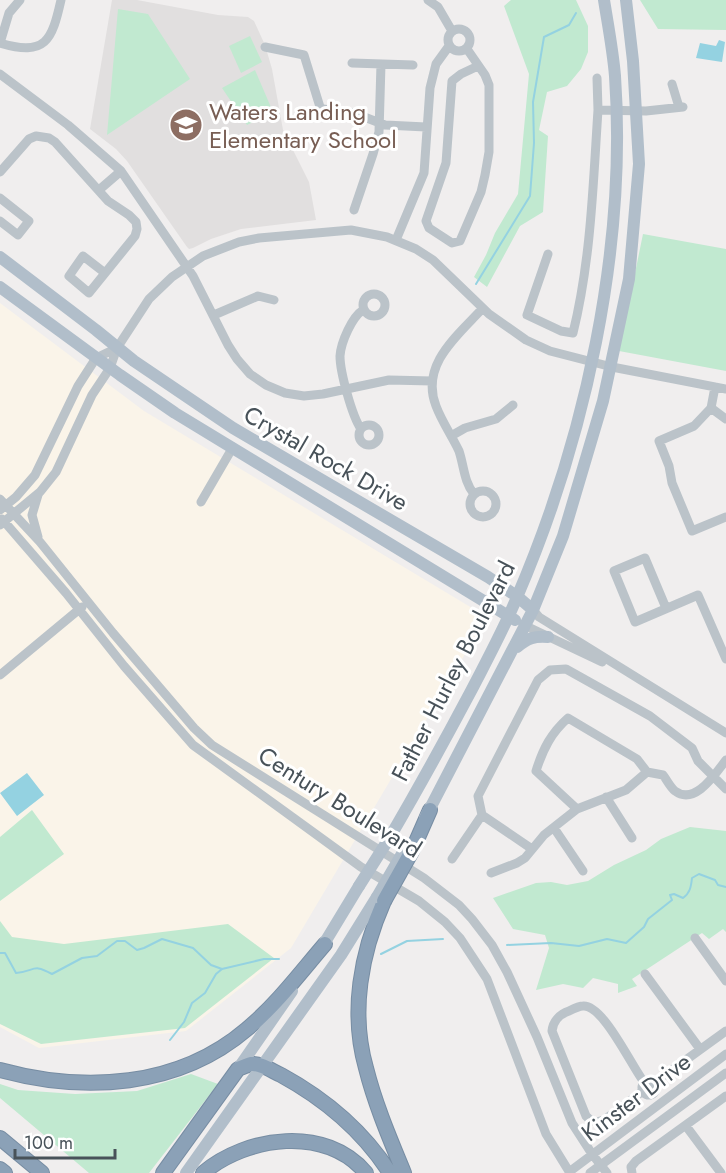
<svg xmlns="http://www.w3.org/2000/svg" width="726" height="1173" viewBox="0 0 726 1173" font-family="Jost,sans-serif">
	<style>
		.commercial { fill: #faf4e9 }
		.education { fill: #e1dfdf }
		.green { fill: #c1e9d0 }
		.water { fill: #94d2e1 }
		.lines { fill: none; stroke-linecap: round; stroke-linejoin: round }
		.stream { stroke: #94d2e1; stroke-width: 2 }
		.highway-casing { stroke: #778da3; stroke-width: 16 }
		.minor { stroke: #bbc3c9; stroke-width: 9 }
		.major { stroke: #b1beca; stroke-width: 12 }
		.highway { stroke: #8ba1b7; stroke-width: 14 }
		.highway-bridge-casing { stroke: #778da3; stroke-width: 16; stroke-linecap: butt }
		.major-bridge { stroke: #b1beca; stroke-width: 12 }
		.highway-bridge { stroke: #8ba1b7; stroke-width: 14 }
		.labels { text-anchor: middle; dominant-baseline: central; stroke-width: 6; stroke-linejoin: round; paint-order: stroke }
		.education-label { font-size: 24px; fill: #785e54; stroke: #fff; text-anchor: start }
		.street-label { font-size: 24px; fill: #485259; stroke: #fff }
	</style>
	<rect width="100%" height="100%" fill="#f0eeee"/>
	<!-- commercial -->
	<path class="commercial" d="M0,303L144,411L487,617L291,948L186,1031L39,1048L0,1027Z"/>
	<!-- education -->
	<path class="education" d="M112,0H137L218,15L248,17L254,21L265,45L272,69L283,130L309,182L316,220L241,229L211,239L193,248L189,249L187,247L127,161L116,149L90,129Z"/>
	<!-- green -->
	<path class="green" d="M511,0H576L588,26V52L581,69L567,86L547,92L539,130L548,136L543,212L520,226L487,287L474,277L486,255L495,233L518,194L529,74L504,6Z
		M640,0H726V30L658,29Z
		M118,9L148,14L190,79L107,135Z
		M250,36L262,62L241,73L229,46Z
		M255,70L273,112L247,125L222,88Z
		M643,234L726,249V371L619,351Z
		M32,810L64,854L0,901V837Z
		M690,827L726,831V932L723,929L709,939L702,933L632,979L637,986L618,993V984L593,978L583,988L563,984L536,990L549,948L545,935L513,929L493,898L536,883L551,882L567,885L588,881L614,865L646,850L661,839Z
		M0,921L12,937L64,944L228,924L274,958L185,1028L41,1044L0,1024Z
		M191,1074L218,1084L149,1173H89L0,1098V1084L18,1090L75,1094L137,1091Z"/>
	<!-- water -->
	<path class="water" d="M719,40L725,42L722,62L696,58L700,43L716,46Z
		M27,773L44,795L17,816L0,793Z"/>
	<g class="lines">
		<!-- stream -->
		<path class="stream" d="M476,284L530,196L534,143L533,102L544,37L569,25L576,13
			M507,945L551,943L579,946L607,939L626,943L644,927L648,919L672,900L670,895L674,894L683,898C690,893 691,887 692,878L699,874L715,880L718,885L726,887
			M0,953H5L16,973C36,971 32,963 52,974L82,958L97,956L117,941H125L137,950L144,948L162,939L193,948L211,965L222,969L264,959H279
			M381,954L407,941L443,939
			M170,1040L184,1022L192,1003L205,993L216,974L222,969"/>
		<!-- highway casing -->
		<g class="highway-casing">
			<path id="highway" d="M412,851L430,810
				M384,901C361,953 350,1012 366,1068C375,1104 390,1139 404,1173
				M0,1070C84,1093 178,1088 247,1029C277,1004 300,973 325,944
				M0,1138L42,1173
				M0,1169L5,1173
				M163,1173L238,1069C241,1068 247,1065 251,1064C261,1063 272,1071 281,1075C325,1099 363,1131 390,1173
				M203,1173C247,1136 326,1125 366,1173"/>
		</g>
		<!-- minor -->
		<path class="minor" d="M428,0L438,7L452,31
			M448 40a11 11 0 1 1 22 0a11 11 0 1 1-22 0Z
			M0,43C46,57 52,40 61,0
			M0,43L9,13L20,0
			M265,47L304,55L320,107L323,109L354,113L385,125L426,127
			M467,49L485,75L489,85V152L485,175L481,192L460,241L452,243L429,228L426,221L446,163L452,81L461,74L478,66
			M352,63L413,65
			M0,74L68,125L121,171L193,276L228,345L237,359L250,374L266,385L285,393L304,396L323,394L389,380L432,381
			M597,78L598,110
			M672,84L679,107
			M0,172L29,139L36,136L49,138L55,142L108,201L129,215L136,222L137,229L135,236L89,293L69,276L83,256L105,273
			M99,190L121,171
			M0,198L29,221L18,235L0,221
			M354,210L373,154L379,132L381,64
			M396,240L424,173L430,88L436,64L449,46
			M548,254L527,315L561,331L573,333C591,260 593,185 598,110L646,111L683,107
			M363 305a11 11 0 1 1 22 0a11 11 0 1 1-22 0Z
			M214,315L258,296L274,300
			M715,387L711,408L726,419
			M711,408L694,426L659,441L669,466L672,483L692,531L726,517
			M359 435a10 10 0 1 1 20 0a10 10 0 1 1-20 0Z
			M361,429C352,416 340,372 340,356C341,342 352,317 363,310
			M451,436L465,428L496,419L513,405
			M470 504a13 13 0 1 1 26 0a13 13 0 1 1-26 0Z
			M474,494C464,482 464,466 459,451C452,436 442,422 436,406C420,365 457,336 482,309
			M0,499L40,542L113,633L194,728L212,745L424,878L459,905L472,919L492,945L507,972L537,1037L572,1123L592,1154L607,1173
			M201,502L233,447
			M0,510L16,497L35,475L78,386L96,358L117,348
			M2,519L66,593L124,666L193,745L361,867L419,901L445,922L460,938L487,979L546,1134L570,1173
			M0,525L40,492L56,472L92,395L110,368L117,348L149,299L172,277L203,256L239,242L259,238L351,230L387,237L416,249L433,260L489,314L526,340L550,351L612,367L726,389
			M38,537L32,515L38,495
			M666,608L645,558L614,571L635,622L698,595L726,659
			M533,610L539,617L726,733
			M526,626L602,662
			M0,675L82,607
			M606,797L632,838
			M577,809L536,771C543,749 551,733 568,718L637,759L647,772L663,775C667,780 670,787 675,791C695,806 715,774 726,760
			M482,815L532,849
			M554,828L583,871
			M452,859L482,815L478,796L538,680L550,670L566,669L650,716L692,748L698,761L726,789
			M491,873L517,863L525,858L544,835L577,809L626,790L647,772
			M695,938L726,981
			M645,974L700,1049
			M642 1088a7 7 0 1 1 14 0a7 7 0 1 1-14 0Z
			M654,1083L726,1031
			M643,1091L604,1120C596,1123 591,1122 586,1116L552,1031C553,1021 560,1014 569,1011C573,1009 579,1006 583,1006C603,1004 632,1067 644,1082
			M686,1126L721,1173
			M569,1172L726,1054
			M590,1173L726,1073
			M632,1173L631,1167L636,1161L726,1096"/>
		<!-- major -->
		<path class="major" d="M0,257L96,330L134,361L233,428L488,577L518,597L533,610
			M0,287L120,375L175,413L515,620
			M517,647C528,638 534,636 548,637
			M425,818L533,610L563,536L603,401L629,279L639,164L633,61L626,0
			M390,837C418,789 445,740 471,691C487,660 504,629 517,597C585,439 627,249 615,76C613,51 608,25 604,0
			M319,952L359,886
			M238,1069L292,991
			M186,1173L341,955L377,897"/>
		<!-- highway -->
		<use href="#highway" class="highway"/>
		<!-- highway-bridge casing -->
		<g class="highway-bridge-casing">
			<path id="highway-bridge" d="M384,901L412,851"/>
		</g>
		<!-- major-bridge -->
		<path class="major-bridge" d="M359,886L390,837
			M377,897L406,847"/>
		<!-- highway-bridge -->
		<use href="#highway-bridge" class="highway-bridge"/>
	</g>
	<!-- icons -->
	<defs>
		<g id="school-disc" transform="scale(1.725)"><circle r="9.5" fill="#8d6e63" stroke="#fff"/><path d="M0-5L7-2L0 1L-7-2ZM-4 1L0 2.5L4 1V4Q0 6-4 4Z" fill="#fff"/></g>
	</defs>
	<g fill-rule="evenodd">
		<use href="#school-disc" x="186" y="125"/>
	</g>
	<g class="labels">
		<!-- education labels -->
		<g class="education-label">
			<text x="209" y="111">Waters Landing<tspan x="209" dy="28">Elementary School</tspan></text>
		</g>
		<!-- street labels -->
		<g class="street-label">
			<text transform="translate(326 458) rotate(30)">Crystal Rock Drive</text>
			<text transform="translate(453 671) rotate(-63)">Father Hurley Boulevard</text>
			<text transform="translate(340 802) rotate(32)">Century Boulevard</text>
			<text transform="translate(636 1097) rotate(-37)">Kinster Drive</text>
		</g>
	</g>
	<!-- scale -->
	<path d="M15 1149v9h100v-9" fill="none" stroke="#485259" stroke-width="3"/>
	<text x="24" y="1149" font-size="18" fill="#485259" stroke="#ffffff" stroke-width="4.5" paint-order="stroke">100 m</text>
</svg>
